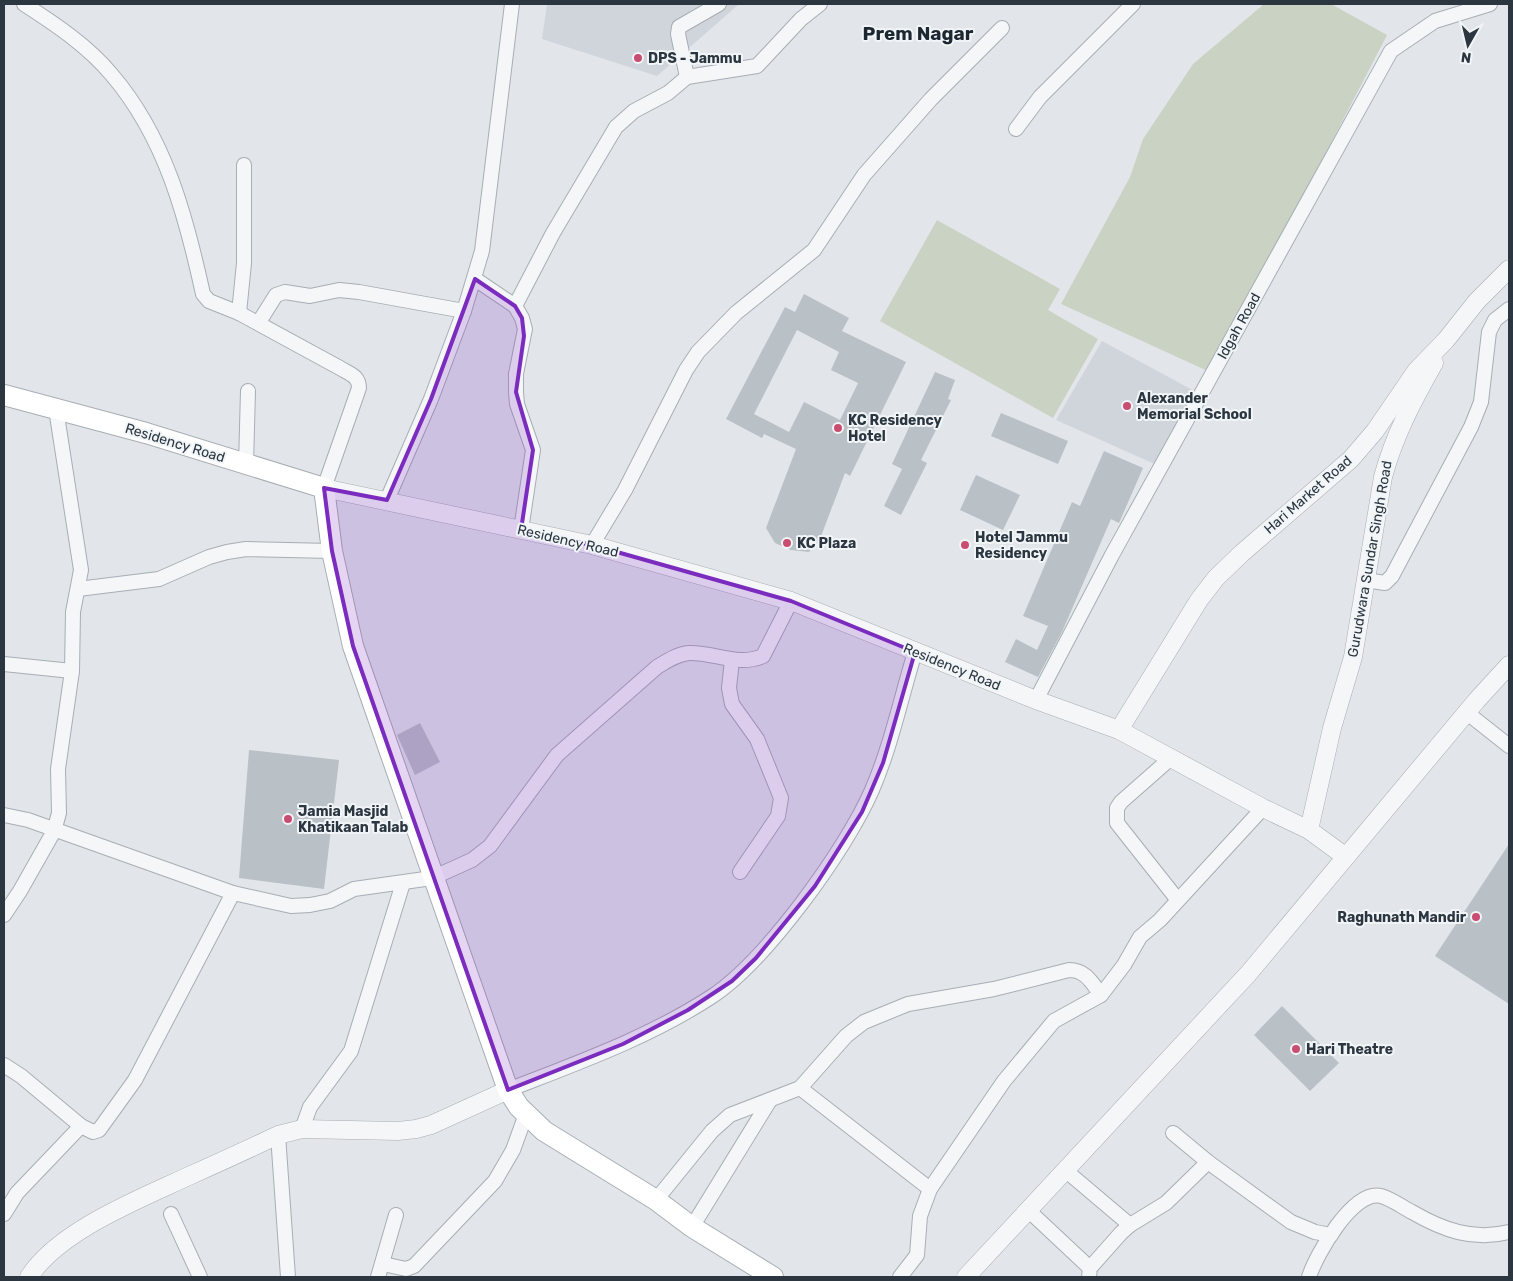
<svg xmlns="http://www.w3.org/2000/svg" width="1513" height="1281" viewBox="0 0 1513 1281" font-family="Rubik,sans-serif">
<rect width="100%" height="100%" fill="#e2e6ea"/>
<g fill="#d0d5db">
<path d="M547,4H739L657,76L542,39Z"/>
<path d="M1102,341L1198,393L1159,466L1056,420Z"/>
</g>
<g fill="#cad3c3">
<path d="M1264,4H1331L1387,35L1212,373L1061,304L1130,177L1143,139L1193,64Z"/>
<path d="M937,220L1060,289L1048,310L1098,339L1053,418L880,321Z"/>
</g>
<g fill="#b9c0c6" fill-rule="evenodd">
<path d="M804,294L849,318L842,331L906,362L850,476L845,473L820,539L809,552L791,550L775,543L766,528L796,449L764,434L762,438L726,419L785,307L795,312ZM797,330L839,352L831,370L858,383L840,420L804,402L789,432L754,414Z"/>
<path d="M935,372L955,380L948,399L951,400L921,460L927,463L901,515L884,506L902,469L892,464Z"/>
<path d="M1001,413L1068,441L1058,464L991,436Z"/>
<path d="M1104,451L1143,468L1119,523L1111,519L1062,632L1038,677L1005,662L1016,639L1037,650L1048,626L1023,616L1072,502L1080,506Z"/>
<path d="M976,475L1020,495L1003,530L960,510Z"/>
<path d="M420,723L440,762L415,775L397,735Z"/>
<path d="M249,750L339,760L324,889L239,878Z"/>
<path d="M1509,844V1004L1435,956Z"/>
<path d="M1282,1006L1339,1063L1310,1091L1254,1035Z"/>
</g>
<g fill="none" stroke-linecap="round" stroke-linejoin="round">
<g stroke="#a7aeb4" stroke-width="16">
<g id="minor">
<path d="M24,4C55,24 88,46 112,75C165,137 186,216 203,294L209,301L239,313L244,263V165"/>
<path d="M687,77L678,34L679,27L719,4"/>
<path d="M1016,129L1040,97L1133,4"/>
<path d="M475,279L515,306L522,318L525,329L516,374V392L517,404L533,450L521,530"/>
<path d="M515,306L553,233L616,127L634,111L668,93L687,77L757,66L801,19L820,4"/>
<path d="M239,313L340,368C350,374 359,376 359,388L324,488"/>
<path d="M259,322L276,295L285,292L310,296L339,290L359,292L464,311"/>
<path d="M246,464L248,391"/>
<path d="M387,500L431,399L464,311L482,251L512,4"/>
<path d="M592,545L625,490L686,370L698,352L736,313L814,250L864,175L931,99L1002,28"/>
<path d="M1366,580L1385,583L1392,576L1471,427L1481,402L1489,332L1495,320L1509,309"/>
<path d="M78,589L159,579L209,557L227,552L246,549L332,551"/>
<path d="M732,660L729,688L732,704L757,739L781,798L778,816L740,872"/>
<path d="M4,664L72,671"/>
<path d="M1036,700L1112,555L1391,51L1435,21L1490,4"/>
<path d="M1466,712L1509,746"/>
<path d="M1171,758L1121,802L1117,808V823L1177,899"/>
<path d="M4,815L28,820L233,893L291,906L310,905L330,901L354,889L432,878L472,860L490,846L557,755L657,667C667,661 677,654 689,653C714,652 738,667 763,656L791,601"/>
<path d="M4,915L20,891L54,831L59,813L58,769L72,671L73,612L81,570L56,409"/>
<path d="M4,1065L21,1076L81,1126L93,1132L99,1130L135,1080L233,893"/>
<path d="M800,1088L930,1189"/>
<path d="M508,1090C577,1063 648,1038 711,997C765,962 846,850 872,790C891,746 901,698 915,652"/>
<path d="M302,1129L310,1107L351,1051L403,883"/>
<path d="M1173,1133L1208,1162L1291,1222L1315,1232L1331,1235"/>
<path d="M278,1135L288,1277"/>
<path d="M1065,1170L1130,1225"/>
<path d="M656,1200L712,1131L730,1115L800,1088L846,1036L864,1022L908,1004L994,989L1069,970C1086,970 1092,983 1101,995"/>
<path d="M1028,1210L1090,1268"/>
<path d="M4,1214L17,1193L81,1126"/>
<path d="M171,1214L200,1277"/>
<path d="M692,1227L770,1100"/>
<path d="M383,1264L406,1269L414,1266L495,1181L513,1150L526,1114"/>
<path d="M378,1277L396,1215"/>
<path d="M900,1277L917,1255L920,1216L930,1189L1004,1081L1054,1021L1101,995L1124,965L1140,937L1160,920L1263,808"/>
<path d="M1089,1277L1090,1268L1121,1233L1130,1225L1166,1203L1208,1162"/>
<path d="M1309,1277C1316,1255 1353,1189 1381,1196C1392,1199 1402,1207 1412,1212C1443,1230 1473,1241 1509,1232"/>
</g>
</g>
<g stroke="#a7aeb4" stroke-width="19">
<g id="tertiary">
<path d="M324,488L592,545L791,601L1036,700L1119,730L1263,808L1309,830L1346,857"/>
<path d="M1119,730L1199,600L1216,578L1242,553L1351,459L1375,431L1416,371L1446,340L1477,301L1509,269"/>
<path d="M1309,830L1332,728L1353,657L1383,477C1394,436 1413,400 1434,363"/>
<path d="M29,1277C59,1230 142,1198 191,1175C220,1162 249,1149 278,1135L302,1129L398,1131L416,1129L431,1125L508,1090"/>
<path d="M966,1277L1248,974L1477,700L1509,665"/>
</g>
</g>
<g stroke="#a7aeb4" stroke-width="22">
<path id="secondary" d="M4,395L146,433L324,488L332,551L353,646L508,1090L519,1107L544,1131L656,1200L692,1227L773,1277"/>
</g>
<use href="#minor" stroke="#f4f6f8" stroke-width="14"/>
<use href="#tertiary" stroke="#f4f6f8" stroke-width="18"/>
<use href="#secondary" stroke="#fff" stroke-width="20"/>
</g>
<path fill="#7b2cbf" fill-opacity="0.2" stroke="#7b2cbf" stroke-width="4" stroke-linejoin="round" d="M475,279L515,306L522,318L524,336L516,392L533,450L521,530L592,545L791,601L915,652L883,763L862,812L815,886L756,958L732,981L688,1010L623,1044L508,1090L353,646L332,551L324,488L387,500L431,399Z"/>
<g fill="#c94d71" stroke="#f1f5f7" stroke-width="2">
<circle cx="638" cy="58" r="5"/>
<circle cx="1127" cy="406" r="5"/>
<circle cx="838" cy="428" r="5"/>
<circle cx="787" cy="543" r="5"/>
<circle cx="965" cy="545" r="5"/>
<circle cx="288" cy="819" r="5"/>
<circle cx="1476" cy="917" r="5"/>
<circle cx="1296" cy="1049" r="5"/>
</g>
<g text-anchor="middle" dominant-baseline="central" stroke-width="4" stroke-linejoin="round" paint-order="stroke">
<g font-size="14" font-weight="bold" fill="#2b3641" stroke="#f1f5f7" text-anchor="start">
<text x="648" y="58">DPS - Jammu</text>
<text x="1137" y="398">Alexander<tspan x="1137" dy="16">Memorial School</tspan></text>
<text x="848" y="420">KC Residency<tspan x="848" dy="16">Hotel</tspan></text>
<text x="975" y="537">Hotel Jammu<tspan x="975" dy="16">Residency</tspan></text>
<text x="797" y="543">KC Plaza</text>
<text x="298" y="811">Jamia Masjid<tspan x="298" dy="16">Khatikaan Talab</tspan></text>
<text x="1466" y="917" text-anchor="end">Raghunath Mandir</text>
<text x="1306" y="1049">Hari Theatre</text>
</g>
<g font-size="14" fill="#2b3641" stroke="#f1f5f7">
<text transform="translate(1239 326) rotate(-61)">Idgah Road</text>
<text transform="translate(175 443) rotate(17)">Residency Road</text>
<text transform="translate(1308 495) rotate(-41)">Hari Market Road</text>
<text transform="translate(568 541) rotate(13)">Residency Road</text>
<text transform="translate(1370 559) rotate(-80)">Gurudwara Sundar Singh Road</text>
<text transform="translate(952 667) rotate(22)">Residency Road</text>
</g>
<g font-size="19" font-weight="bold" fill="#1d2732" stroke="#f1f5f7">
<text x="918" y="33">Prem Nagar</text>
</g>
</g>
<rect width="1513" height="1281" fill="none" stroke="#2b3641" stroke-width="10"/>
<g transform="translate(1468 45) rotate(188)" stroke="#f1f5f7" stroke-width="4" paint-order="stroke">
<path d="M0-4L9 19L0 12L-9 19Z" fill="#2b3641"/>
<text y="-8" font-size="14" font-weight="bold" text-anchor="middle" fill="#2b3641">N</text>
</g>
</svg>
